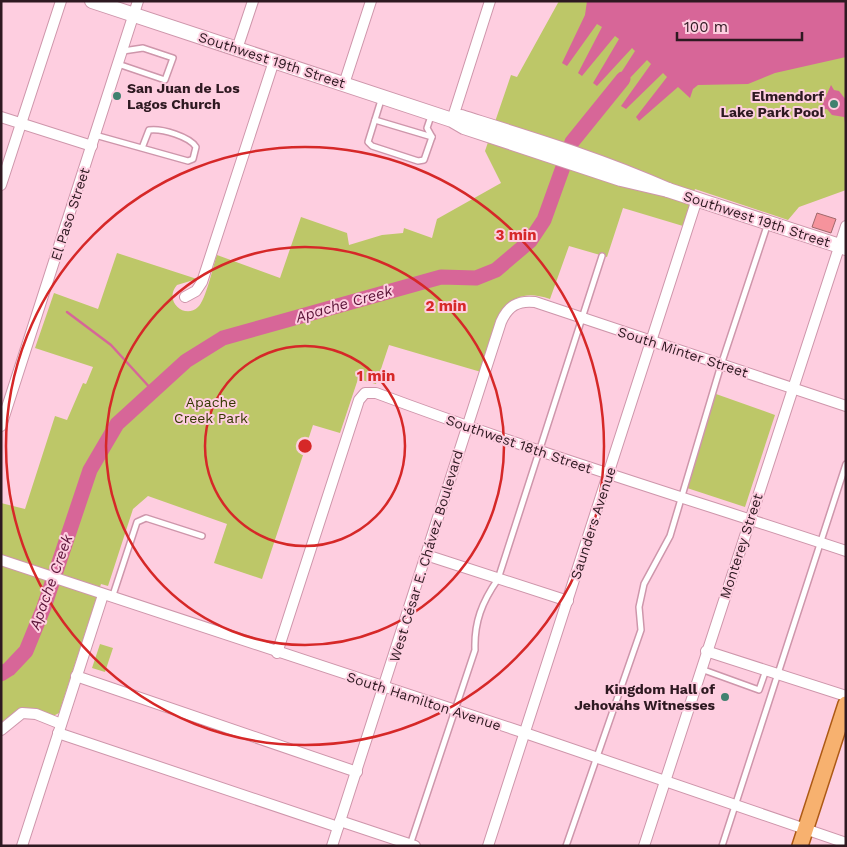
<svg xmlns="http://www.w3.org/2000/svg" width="847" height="847" viewBox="0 0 847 847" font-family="'Work Sans',sans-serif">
<rect width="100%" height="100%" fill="#fecee0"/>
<g fill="#bdc768">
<path d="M559,1H846V190L799,207L788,220L695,189L683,226L623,208L607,257L569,246L550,299C497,281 495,333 481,372L389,345L376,384L358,379L340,433L313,425L262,579L214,563L227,524L148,496L133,509L108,586L101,584L59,713L53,716C23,705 26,705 1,726V503L25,509L55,416L67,420L83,383L86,384L93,367L35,348L54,293L98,309L117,253L197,279L177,285C163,301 185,320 198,307C206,300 213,266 217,255L280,278L301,217L347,233L349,245L382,235L403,233L404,228L432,238L437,219L501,183L485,151L511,75L517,77Z"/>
<path d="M716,394L775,415L745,507L684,487Z"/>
<path d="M100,644L113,648L105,672L92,668Z"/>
</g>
<g fill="#d76698">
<path d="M587,1H846V57L775,73L748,84L698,85L693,89L690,98L678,87L639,121L636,117L667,77L663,73L626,109L621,106L651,64L647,60L612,97L608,93L635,51L632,48L597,86L593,83L619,39L615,36L582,76L578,73L602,27L597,24L567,66L562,63L585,15Z"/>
<path d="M831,85L834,90L839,91L846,100V128L844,117L832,115L827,109L820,110Z"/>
</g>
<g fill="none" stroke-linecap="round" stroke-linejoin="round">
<path stroke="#d76698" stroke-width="2.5" d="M67,312L111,345L153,391"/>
<path stroke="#d76698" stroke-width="15" d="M1,674L9,669L26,651L44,607L90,470L117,424L186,361L223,338L441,277L476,278L496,270L530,241L544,220L572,142L623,79"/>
</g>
<path fill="#f6939c" stroke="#a0686c" d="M817,213L836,219L831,233L812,227Z"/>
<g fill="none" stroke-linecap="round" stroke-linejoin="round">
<g stroke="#ce96ab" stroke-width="8">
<g id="lane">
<path d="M118,64L165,80L173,58L143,48L123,51"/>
<path d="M382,97L368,142L372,146L418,161L424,160L432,137L427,128L432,113"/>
<path d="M375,120L432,137"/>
<path d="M95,135L188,161L193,159L196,147C190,137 162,128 149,130L142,148"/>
<path d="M112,598L137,522L146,518L202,536"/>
<path d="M701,669L759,690L766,670"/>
<path d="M410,845L475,650C474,622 482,602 498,579L602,256"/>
<path d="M566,846L641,630L639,607L644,584L670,536L721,365L768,223"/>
<path d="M722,846L846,464"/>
</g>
</g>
<g stroke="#ce96ab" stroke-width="12">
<g id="street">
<path d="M237,49L253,1"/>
<path d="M344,84L371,1"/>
<path d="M1,117L92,146"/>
<path d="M452,120L490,1"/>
<path d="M1,185L61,1"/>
<path d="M185,297L196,291L202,282L274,61"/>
<path d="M1,426L138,1"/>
<path d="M426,555L568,601"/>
<path d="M1,560L525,733L846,843"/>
<path d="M706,651L846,696"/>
<path d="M277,653L359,400L365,393H376C531,451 689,499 846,551"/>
<path d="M76,676L357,772"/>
<path d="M1,730L22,713L36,714L61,724"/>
<path d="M58,733L338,827"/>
<path d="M340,821L415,846"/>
<path d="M22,846L103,595"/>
<path d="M332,846L501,322C508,306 518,300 535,302L846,406"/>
<path d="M488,846L697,199"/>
<path d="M644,846L846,226"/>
</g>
</g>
<g stroke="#ce96ab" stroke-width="16">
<g id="secondary">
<path d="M92,1L452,120L464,127L621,179L668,190C601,160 531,139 461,117L452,120"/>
<path d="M668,190L846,248"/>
</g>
</g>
<g stroke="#ad5a15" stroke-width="18">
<path id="primary" d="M800,846L846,704"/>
</g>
<use href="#lane" stroke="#fff" stroke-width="5"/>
<use href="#street" stroke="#fff" stroke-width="10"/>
<use href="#secondary" stroke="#fff" stroke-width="14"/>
<use href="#primary" stroke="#f7b16f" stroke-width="15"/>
</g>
<g fill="none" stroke="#d62828" stroke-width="2.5">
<circle cx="305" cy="446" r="100"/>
<circle cx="305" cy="446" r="199"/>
<circle cx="305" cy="446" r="299"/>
</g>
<g fill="#418170" stroke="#fecee0" stroke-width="2">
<circle cx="117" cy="96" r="5"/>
<circle cx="834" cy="104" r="5"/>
<circle cx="725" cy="697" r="5"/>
</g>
<g text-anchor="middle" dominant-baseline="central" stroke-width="4" stroke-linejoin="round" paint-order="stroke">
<g font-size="14" fill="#2e1921" stroke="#fecee0">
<text transform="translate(272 60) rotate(18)">Southwest 19th Street</text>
<text transform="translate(70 214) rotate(-72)">El Paso Street</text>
<text transform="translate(757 219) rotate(18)">Southwest 19th Street</text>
<text transform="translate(683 352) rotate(18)">South Minter Street</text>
<text transform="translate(519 444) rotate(19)">Southwest 18th Street</text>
<text transform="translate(593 523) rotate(-72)">Saunders Avenue</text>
<text transform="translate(741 546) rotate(-72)">Monterey Street</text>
<text transform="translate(426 556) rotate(-73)">West César E. Chávez Boulevard</text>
<text transform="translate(424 701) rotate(18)">South Hamilton Avenue</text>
</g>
<g font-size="14" font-weight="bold" fill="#2e1921" stroke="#fecee0" text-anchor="end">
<text x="127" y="88" text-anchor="start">San Juan de Los<tspan x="127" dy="16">Lagos Church</tspan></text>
<text x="824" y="96">Elmendorf<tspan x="824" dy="16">Lake Park Pool</tspan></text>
<text x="715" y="689">Kingdom Hall of<tspan x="715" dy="16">Jehovahs Witnesses</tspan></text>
</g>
<g font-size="14" fill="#353902" stroke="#fecee0">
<text x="211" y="402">Apache<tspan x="211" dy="16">Creek Park</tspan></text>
</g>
<g font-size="15" font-style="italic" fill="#5b1438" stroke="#fecee0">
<text transform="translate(344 304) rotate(-16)">Apache Creek</text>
<text transform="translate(51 582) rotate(-70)">Apache Creek</text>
</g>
</g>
<circle cx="305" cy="446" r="8" fill="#d62828" stroke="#fecee0" stroke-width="2.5"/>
<g font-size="15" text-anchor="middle" font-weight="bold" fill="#d62828" stroke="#fecee0" stroke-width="4" stroke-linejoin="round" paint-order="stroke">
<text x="516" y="240">3 min</text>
<text x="446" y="311">2 min</text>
<text x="376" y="381">1 min</text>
</g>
<rect width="847" height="847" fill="none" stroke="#2e1921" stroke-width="5"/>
<path d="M677 32v8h125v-8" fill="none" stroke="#2e1921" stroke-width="2.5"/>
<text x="684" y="32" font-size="15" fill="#2e1921" stroke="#fecee0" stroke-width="4" paint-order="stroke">100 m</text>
</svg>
